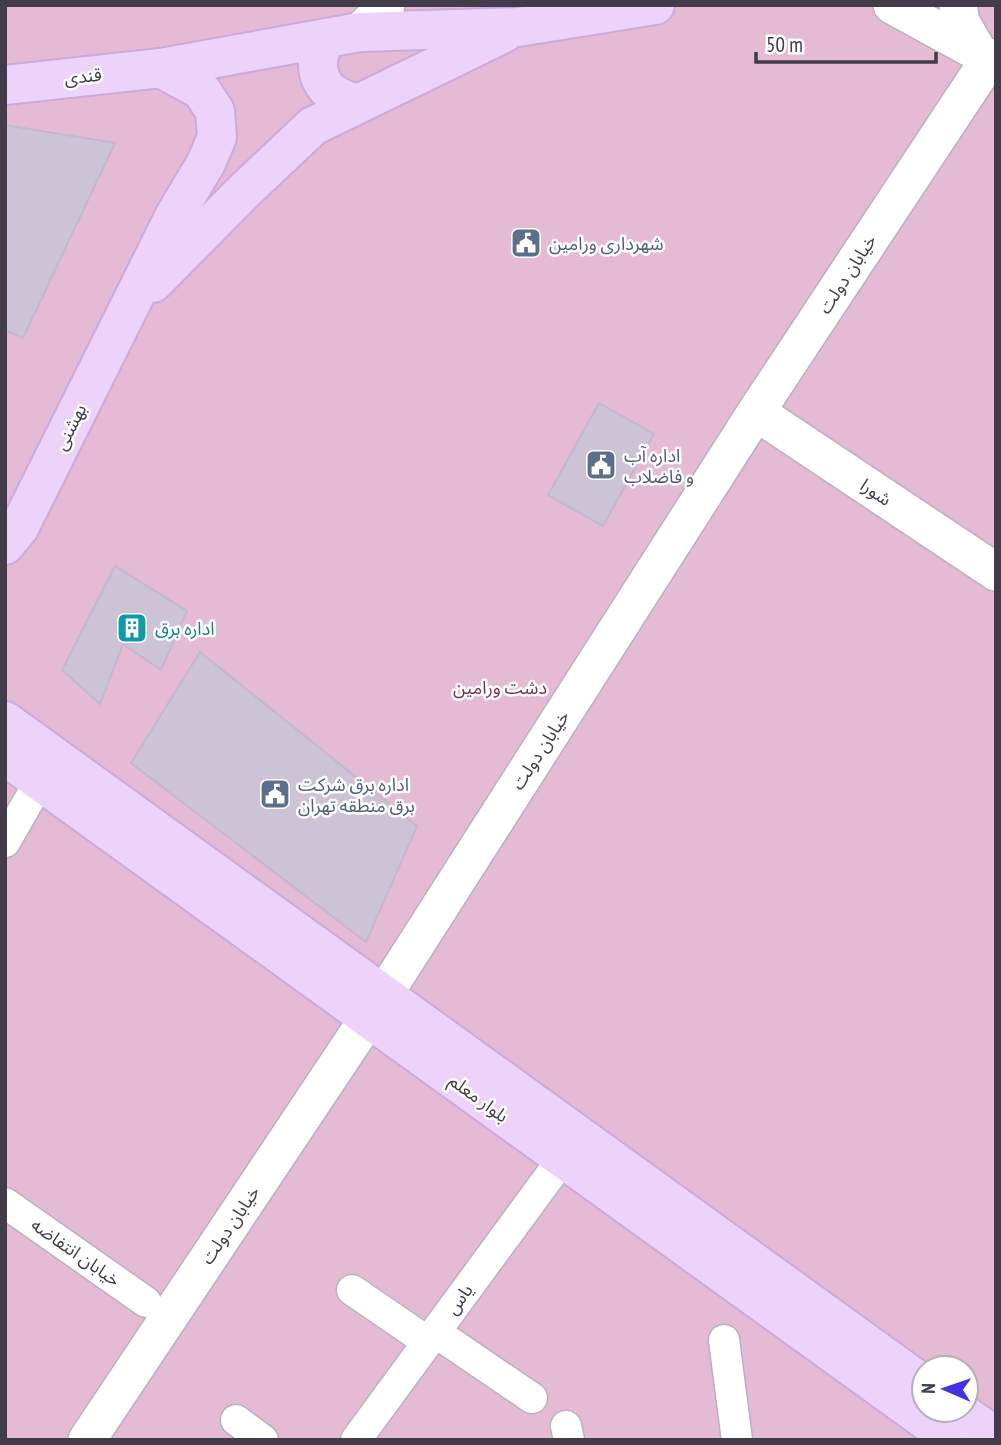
<svg xmlns="http://www.w3.org/2000/svg" width="1001" height="1445" viewBox="0 0 1001 1445" font-family="'PT Sans Narrow','Noto Sans Arabic',sans-serif">
<rect width="100%" height="100%" fill="#f2edf5"/>
<path fill="#e5bad5" fill-rule="evenodd" d="M5,5H996V1440H5ZM924,1368H966V1410H924Z"/>
<g fill="#cdc3d6" stroke="#c4b7d0" stroke-width="2">
<path d="M5,125L115,143L23,338L5,330Z"/>
<path d="M599,403L654,434L603,526L548,495Z"/>
<path d="M115,566L187,611L161,670L123,644L100,704L62,670Z"/>
<path d="M200,652L417,826L366,942L131,763Z"/>
</g>
<g fill="none" stroke-linecap="round" stroke-linejoin="round">
<g stroke="#b9b0c0" stroke-width="33">
<g id="minor">
<path d="M5,842L40,781"/>
<path d="M5,1203L146,1302"/>
<path d="M352,1290L428,1342"/>
<path d="M435,1332L532,1398"/>
<path d="M724,1340L737,1440"/>
<path d="M236,1420L263,1440"/>
<path d="M566,1426L569,1440"/>
<path d="M356,1440L563,1158"/>
</g>
</g>
<g stroke="#b9b0c0" stroke-width="40">
<g id="tertiary">
<path d="M892,5L996,62"/>
<path d="M958,5L961,22L977,50"/>
<path d="M360,32L386,5"/>
<path d="M756,412L996,572"/>
<path d="M87,1440L383,996L756,412L990,58"/>
</g>
</g>
<g stroke="#cbaadc" stroke-width="42">
<g id="secondary">
<path d="M325,39C309,71 321,95 356,103"/>
<path d="M5,85L161,68L360,32L518,27L655,5"/>
<path d="M153,283L244,191L313,126L504,33"/>
<path d="M5,545L19,528L175,215L206,163L217,137L215,111L201,90L161,68"/>
<path d="M5,721L924,1385"/>
<path d="M5,756L953,1440"/>
<path d="M958,1410L996,1437"/>
</g>
</g>
<use href="#minor" stroke="#fff" stroke-width="30"/>
<use href="#tertiary" stroke="#fff" stroke-width="37"/>
<use href="#secondary" stroke="#edd2fa" stroke-width="38"/>
</g>
<defs>
<g id="civic-square" transform="scale(1.575)"><rect x="-9" y="-9" width="18" height="18" rx="4" fill="#5c6f8a" stroke="#fff"/><path d="M-.6-6.5H3V-4.5H.6V-3L4-1V1h2V6H-6V1h2V-1L-.6-3ZM-1.2 2.5V6h2.4V2.5Z" fill="#fff"/></g>
<g id="building-square" transform="scale(1.575)"><rect x="-9" y="-9" width="18" height="18" rx="4" fill="#0f9aa8" stroke="#fff"/><path d="M-4-6H4V6H1V3H-1V6H-4ZM-2.5-4.3h1.7v1.8h-1.7ZM.8-4.3h1.7v1.8H.8ZM-2.5-1h1.7V.8h-1.7ZM.8-1h1.7V.8H.8Z" fill="#fff"/></g>
</defs>
<g fill-rule="evenodd">
<use href="#civic-square" x="526" y="243"/>
<use href="#civic-square" x="601" y="465"/>
<use href="#building-square" x="132" y="628"/>
<use href="#civic-square" x="275" y="794"/>
</g>
<g text-anchor="middle" dominant-baseline="central" stroke-width="5" stroke-linejoin="round" paint-order="stroke">
<g font-size="18" fill="#423b49" stroke="#fff">
<text transform="translate(83 76) rotate(-6)">قندی</text>
<text transform="translate(847 274) rotate(-57)">خیابان دولت</text>
<text transform="translate(70 427) rotate(-63)">بهشنی</text>
<text transform="translate(876 492) rotate(34)">شورا</text>
<text transform="translate(540 750) rotate(-57)">خیابان دولت</text>
<text transform="translate(479 1098) rotate(36)">بلوار معلم</text>
<text transform="translate(230 1225) rotate(-56)">خیابان دولت</text>
<text transform="translate(76 1252) rotate(35)">خیابان انتفاضه</text>
<text transform="translate(459 1299) rotate(-54)">یاس</text>
</g>
<g font-size="18" fill="#4e5e75" stroke="#fff" text-anchor="start">
<text x="549" y="243">شهرداری ورامین</text>
<text x="624" y="455">اداره آب<tspan x="624" dy="21">و فاضلاب</tspan></text>
<text x="298" y="784">اداره برق شرکت<tspan x="298" dy="21">برق منطقه تهران</tspan></text>
</g>
<g font-size="18" fill="#0d838f" stroke="#fff" text-anchor="start">
<text x="155" y="628">اداره برق</text>
</g>
<g font-size="18" fill="#763351" stroke="#fff">
<text x="500" y="687">دشت ورامین</text>
</g>
</g>
<rect width="1001" height="1445" fill="none" stroke="#423b49" stroke-width="14"/>
<g transform="translate(945 1389) rotate(272)"><circle r="33" fill="#ffffff" stroke="#b3b1b6" stroke-width="2"/>
<path d="M0-5L12 26L0 18L-12 26Z" fill="#4133e5"/>
<text y="-10" font-size="19" font-weight="bold" text-anchor="middle" fill="#423b49">N</text>
</g>
<path d="M756 52v10h180v-10" fill="none" stroke="#423b49" stroke-width="3.5"/>
<text x="766" y="52" font-size="21" fill="#423b49" stroke="#ffffff" stroke-width="5" paint-order="stroke">50 m</text>
</svg>
